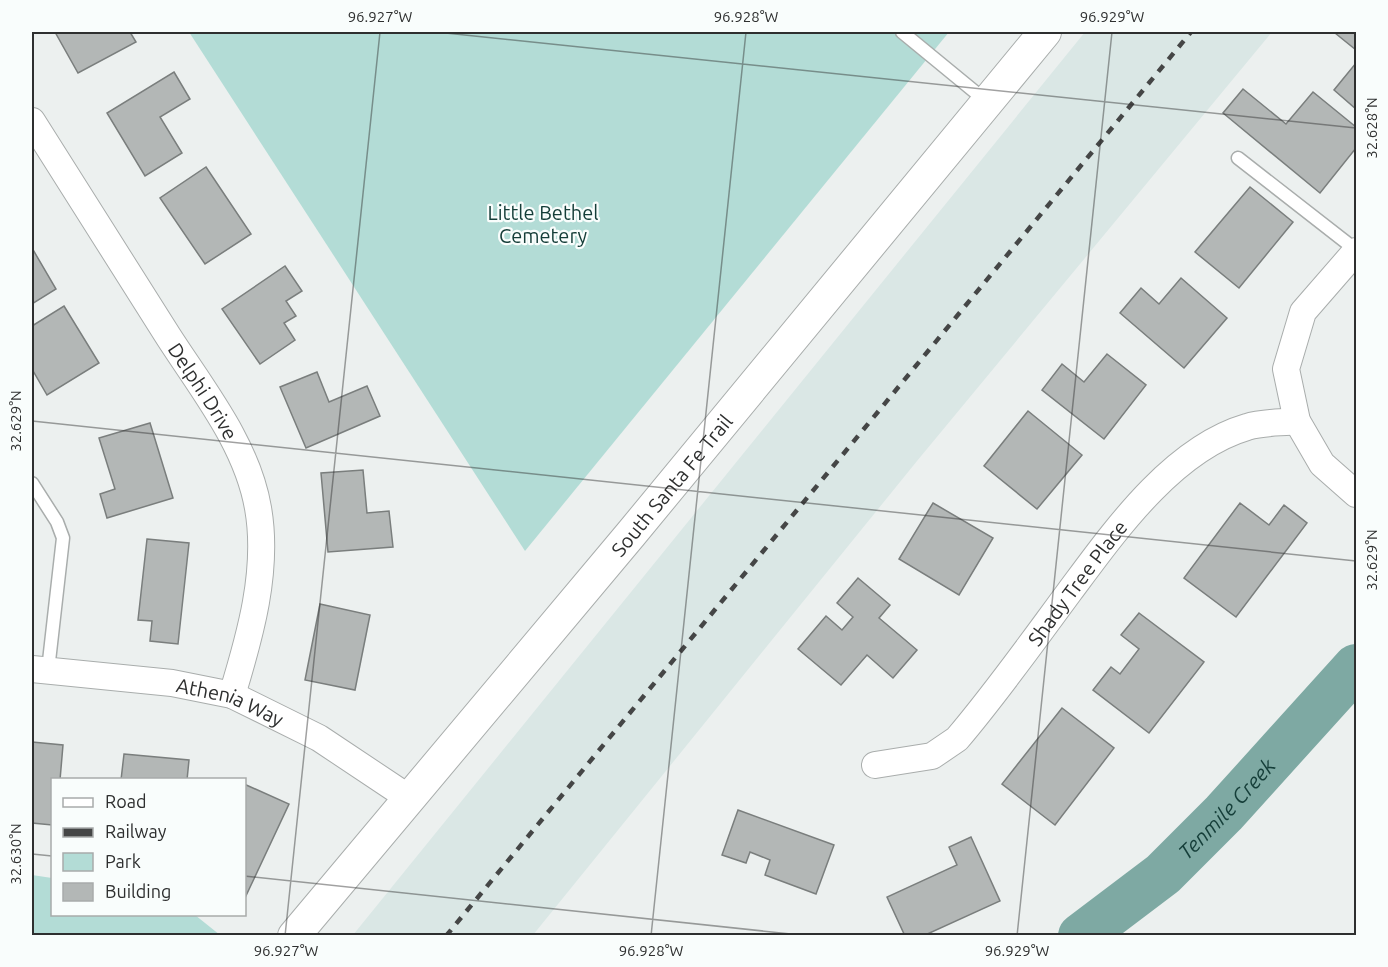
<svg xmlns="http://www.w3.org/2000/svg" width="1388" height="967" viewBox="0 0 1388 967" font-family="Ubuntu,sans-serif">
<rect width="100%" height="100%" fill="#ecf0ef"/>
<path fill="#dae7e5" d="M1085,32H1272L917,461L533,935H353Z"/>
<g fill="#b3dcd6">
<path d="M189,32H949L525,551Z"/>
<path d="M32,875L52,878V914L195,915L220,935H32Z"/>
</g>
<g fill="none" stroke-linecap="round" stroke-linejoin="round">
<path stroke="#7ea9a3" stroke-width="46" id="s1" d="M1081,936L1163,874L1224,813L1356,667"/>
</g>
<g fill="#b3b7b6" stroke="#7a7e7d" stroke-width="1.5">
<path d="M55,32H130L136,42L78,73Z"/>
<path d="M1356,32V50L1335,33L1336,32Z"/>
<path d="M1356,63V109L1334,90Z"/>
<path d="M174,72L190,99L160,117L182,153L145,176L107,113Z"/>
<path d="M1243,89L1286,124L1313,92L1356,127V148L1320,193L1223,113Z"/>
<path d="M206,167L251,234L205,264L160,198Z"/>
<path d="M1250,187L1293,222L1239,288L1195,252Z"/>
<path d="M32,248L56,289L32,304Z"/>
<path d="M285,266L302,291L286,301L296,316L284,323L295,340L260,364L222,309Z"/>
<path d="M1181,278L1227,318L1184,368L1120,313L1141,288L1159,304Z"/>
<path d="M64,306L99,363L47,395L32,369V326Z"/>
<path d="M1107,354L1146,385L1104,439L1042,390L1062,364L1084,382Z"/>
<path d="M317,372L329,402L367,386L380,416L306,448L280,387Z"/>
<path d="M1028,411L1082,455L1037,509L984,466Z"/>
<path d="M150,423L173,498L107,518L100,494L115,489L99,438Z"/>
<path d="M363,470L367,513L389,511L393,547L328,552L321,473Z"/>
<path d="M933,503L993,538L959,595L899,559Z"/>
<path d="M1240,503L1269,525L1284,505L1307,523L1236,617L1184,578Z"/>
<path d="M147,539L189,543L178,644L150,641L152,621L138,620Z"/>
<path d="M858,578L890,605L879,618L917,650L893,678L867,655L841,685L798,649L826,616L842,630L853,617L837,603Z"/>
<path d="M320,604L370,615L355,690L305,680Z"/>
<path d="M1139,613L1204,662L1149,733L1093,690L1111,667L1120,674L1139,649L1121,635Z"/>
<path d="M1062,708L1114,748L1055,825L1002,784Z"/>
<path d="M32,742L63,745L60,780H52V825L32,823Z"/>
<path d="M124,754L189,760L187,780H121Z"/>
<path d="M244,784L289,804L244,900Z"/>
<path d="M738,810L834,845L816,894L765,875L770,860L750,852L746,863L722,855Z"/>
<path d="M971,837L1000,901L923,936H905L887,897L957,865L949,847Z"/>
</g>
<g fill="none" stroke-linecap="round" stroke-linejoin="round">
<g stroke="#a9adac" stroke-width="15">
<g id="service">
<path d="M902,32L986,101"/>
<path d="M1238,158L1356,250"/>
<path d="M32,483L57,522L63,538L48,670"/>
</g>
</g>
<g stroke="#a9adac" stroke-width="28">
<g id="minor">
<path id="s2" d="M32,121C77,193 123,264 168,336C202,389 247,444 258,508C269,570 250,636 232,695"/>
<path d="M1356,251L1303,312L1286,369L1297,421L1322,464L1356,494"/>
<path id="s3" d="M32,669L172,683L232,695L319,738L409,798"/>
<path id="s4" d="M875,765L932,756L957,739C997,692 1033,641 1070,591C1114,532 1172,449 1247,427C1262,422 1281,423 1297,421"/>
</g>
</g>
<g stroke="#a9adac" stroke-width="34">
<g id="tertiary">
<path id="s5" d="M294,936L631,534L1045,32"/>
</g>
</g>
<use href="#service" stroke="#fff" stroke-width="12"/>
<use href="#minor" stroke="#fff" stroke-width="26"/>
<use href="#tertiary" stroke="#fff" stroke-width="32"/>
<path stroke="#454646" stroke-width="4.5" stroke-dasharray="8 8" stroke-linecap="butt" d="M446,936L1191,32"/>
</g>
<path fill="none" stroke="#2e2f2f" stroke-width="1.5" stroke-opacity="0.45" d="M436,32L1356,128M32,421L1356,561M32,854L52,856M244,876L810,936M285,936L380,32M651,936L746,32M1017,936L1112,32"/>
<g text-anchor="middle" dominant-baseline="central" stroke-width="4.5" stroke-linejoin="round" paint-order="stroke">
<g font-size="20" fill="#143d38" stroke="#f9fdfc">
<text x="543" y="212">Little Bethel<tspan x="543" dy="23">Cemetery</tspan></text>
</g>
<g font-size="20" fill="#2e2f2f" stroke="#f9fdfc">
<text stroke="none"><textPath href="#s2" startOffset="320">Delphi Drive</textPath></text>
<text stroke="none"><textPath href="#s5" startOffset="588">South Santa Fe Trail</textPath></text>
<text stroke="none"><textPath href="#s4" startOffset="285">Shady Tree Place</textPath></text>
<text stroke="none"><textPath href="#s3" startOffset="202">Athenia Way</textPath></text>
</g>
<g font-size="21" font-style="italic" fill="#153e39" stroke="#f9fdfc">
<text stroke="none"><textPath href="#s1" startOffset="194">Tenmile Creek</textPath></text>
</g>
</g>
<rect width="1388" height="967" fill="none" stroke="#f9fdfc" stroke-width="66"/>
<rect x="51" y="778" width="195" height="138" fill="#f9fdfc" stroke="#a8abaa" stroke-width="1.5"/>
<rect x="63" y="798" width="30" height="9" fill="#ffffff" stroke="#a8abaa" stroke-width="1.5"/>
<text x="105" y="808" font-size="18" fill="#2e2f2f">Road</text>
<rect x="63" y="828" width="30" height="9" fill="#454646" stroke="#a8abaa" stroke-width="1.5"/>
<text x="105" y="838" font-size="18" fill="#2e2f2f">Railway</text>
<rect x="63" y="853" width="30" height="18" fill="#b3dcd6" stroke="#a8abaa" stroke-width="1.5"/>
<text x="105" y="868" font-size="18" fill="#2e2f2f">Park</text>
<rect x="63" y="883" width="30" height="18" fill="#b3b7b6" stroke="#a8abaa" stroke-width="1.5"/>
<text x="105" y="898" font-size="18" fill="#2e2f2f">Building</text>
<rect x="33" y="33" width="1322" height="901" fill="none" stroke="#2e2f2f" stroke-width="2"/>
<g font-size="15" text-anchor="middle" fill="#2e2f2f">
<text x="380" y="22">96.927°W</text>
<text x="746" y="22">96.928°W</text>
<text x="1112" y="22">96.929°W</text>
<text transform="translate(1372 128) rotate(-90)" y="5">32.628°N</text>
<text transform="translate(16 421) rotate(-90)" y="5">32.629°N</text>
<text transform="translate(1372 560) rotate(-90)" y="5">32.629°N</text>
<text transform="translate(16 854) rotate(-90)" y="5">32.630°N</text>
<text x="286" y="956">96.927°W</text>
<text x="651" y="956">96.928°W</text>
<text x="1017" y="956">96.929°W</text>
</g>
</svg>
